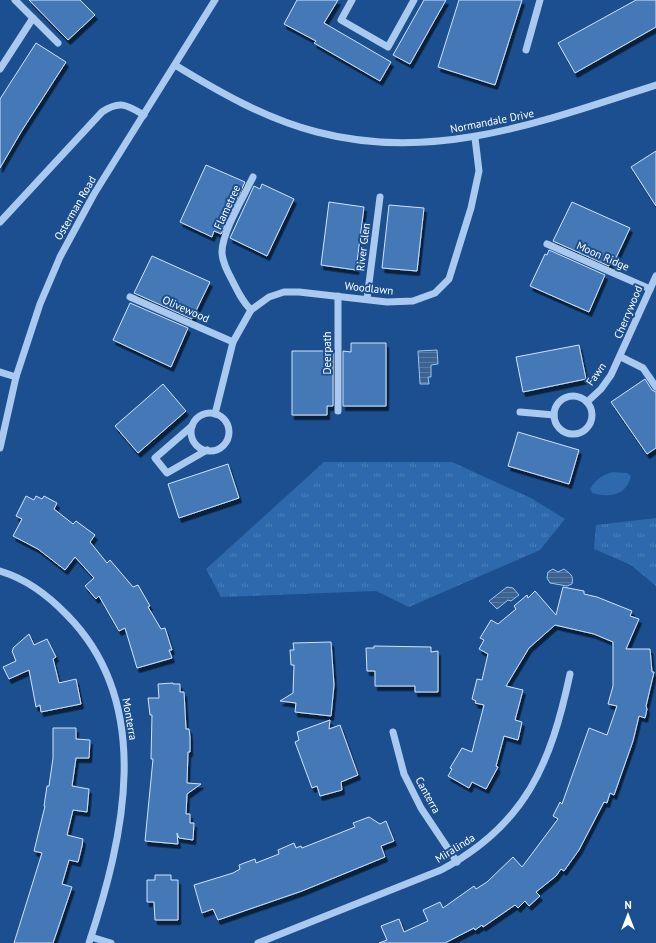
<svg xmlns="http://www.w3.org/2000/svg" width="656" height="943" viewBox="0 0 656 943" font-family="'PT Sans',sans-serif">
<defs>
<pattern id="grass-tufts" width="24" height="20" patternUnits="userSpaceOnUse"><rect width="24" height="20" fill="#2e69ad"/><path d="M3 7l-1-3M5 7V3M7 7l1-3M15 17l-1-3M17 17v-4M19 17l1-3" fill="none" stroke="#4d80b9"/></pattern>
<pattern id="water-rules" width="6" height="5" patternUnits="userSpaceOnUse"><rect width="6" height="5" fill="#3c6290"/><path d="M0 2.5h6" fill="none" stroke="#597aa1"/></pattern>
<filter id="shadow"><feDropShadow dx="2.5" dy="4.5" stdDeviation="0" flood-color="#0009"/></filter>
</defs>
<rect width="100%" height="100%" fill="#1b4f8f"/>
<g fill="url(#grass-tufts)">
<path d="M324,462H452L531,498L565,519L540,550L409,607L376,591L221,597L206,569Z"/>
<path d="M656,518V586L631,565L594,549L596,525Z"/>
</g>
<path fill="#2e69ad" d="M613,472L627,473L631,476C626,496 610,498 592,493L590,489C596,479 602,475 613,472Z"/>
<g fill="url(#water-rules)" stroke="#9cc4f0">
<path d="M437,350L438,364L431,365V377H428L429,384H420L418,351Z"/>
<path d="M553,569L558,572L564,569C570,574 574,575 572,584L567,586L550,583L547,578L548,572Z"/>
<path d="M507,587L513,588L519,595L511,601L508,600L497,609L489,601Z"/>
</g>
<g fill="#4478b7" stroke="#cfe3fa" filter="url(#shadow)">
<path d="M29,0H80L95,15L68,40Z"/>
<path d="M297,0H338L324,23L391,62L380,81L314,43L316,41L284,24Z"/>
<path d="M424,0H446L410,64L393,55Z"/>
<path d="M459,0H522L495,85L438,67Z"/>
<path d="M636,0H656V27L575,73L558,43Z"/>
<path d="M36,43L66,62L21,132L0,168V99Z"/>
<path d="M656,151V206L631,167Z"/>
<path d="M206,165L245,182L221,234L214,231L212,237L180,222Z"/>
<path d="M262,184L294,199L267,256L230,238L254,186L260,189Z"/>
<path d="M329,202L364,207L356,270L321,265Z"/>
<path d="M572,202L630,228L615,260L612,259L609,266L553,241Z"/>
<path d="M389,205L424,208L417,271L382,268Z"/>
<path d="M549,250L605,275L589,312L530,286L545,254L547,255Z"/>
<path d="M152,256L210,282L192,319L134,293Z"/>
<path d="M130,303L188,328L171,367L113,340Z"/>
<path d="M351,343H386V406H343V351L351,352Z"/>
<path d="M579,345L586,379L523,392L516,357Z"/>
<path d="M292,351H333V406H327V415H292Z"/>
<path d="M645,379L652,390L656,392V448L647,454L611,402Z"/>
<path d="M163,384L186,411L138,453L115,426Z"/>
<path d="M518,432L579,450L569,484L508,466Z"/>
<path d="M228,464L239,498L179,518L168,484Z"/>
<path d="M26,496L34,500L36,496L42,499L44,496L57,503L54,509L73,524L76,521L95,535L90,542L107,563L110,560L133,587L138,585L150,606L148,607L161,629L165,628L172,650H169L172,658L137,668L125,628L119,631L99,596L96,599L85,586L94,578L75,557L65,570L38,549L13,536L22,519L16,516Z"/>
<path d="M563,587L584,591V594L597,597L632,611L630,616L639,619L626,649H650L652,672H654L646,706L647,709L645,718L639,716L633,741L614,795L610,793L607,803L604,802L579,850L564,871L561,869L556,876L536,892L540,896L529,906L525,901L518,908L515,905L483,927L482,925L475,930L474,928L445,943H379L387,940L381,926L399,919L404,932L428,921L423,910L440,902L443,908L474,886L476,889L487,882L513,857L522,867L558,819L553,816L560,802L562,804L589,728L607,735L617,706L608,704L613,686V642L594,634L555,625L529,648L506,686L523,690L515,720L522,722L518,740L504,736L496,766L498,767L486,789L472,782L469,788L448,776L452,769L450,768L462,748L472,752L484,705L475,703L476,701L472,699L477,679L482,680L488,654L479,649L484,640L480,638L491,620L498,624L516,609L514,606L527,595L528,598L535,591L556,615Z"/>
<path d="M29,634L34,645L47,639L56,657L53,659L59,683L76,679L81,704L41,712L40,705L36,707L29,670L9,679L3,667L16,661L12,651L13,650V648Z"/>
<path d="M331,642L334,685L331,716L295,712L296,703L280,701L293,693L294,665H291L290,650H294L293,643Z"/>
<path d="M374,646L431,647V652L438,651V692H415V686H375V671H367L366,648H374Z"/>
<path d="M173,683V684H180V692H184L186,729H189L190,737V752H188L187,783L201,784L187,794L186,814H190V823H194L193,840L179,838L177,833L178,844L145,841L153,759H151L152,715H150L148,698H159L158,684Z"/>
<path d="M330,720L329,729L340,725L358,775L341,782L342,790L320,796L317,786L312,788L295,742L299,740L297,732Z"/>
<path d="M53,728H76V739L90,740L89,758H76L72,786L89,789L87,812L73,810L67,835L83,839L82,846L78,862L69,860L62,884L72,887L53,943H14L42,853L34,851L45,806H44L47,786H49L53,758Z"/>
<path d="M369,817L380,824L386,821L394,841L381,846L385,857L302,891L218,920L213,909L202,913L194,885L233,873L240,869L239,865L255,859L256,863L279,854L278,850L294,843L296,848L301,846L302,848L355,827L353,823Z"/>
<path d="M155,875H171V880H178V920H155L154,902H147V880H155Z"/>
</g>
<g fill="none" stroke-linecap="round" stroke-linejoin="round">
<g stroke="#a9c9ee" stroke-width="7">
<path d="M15,0L58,43"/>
<path d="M352,0L341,20L388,47L414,0"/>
<path d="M526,50L540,0"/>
<path d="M175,65C219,92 266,119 317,132C435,163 544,121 656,85"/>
<path d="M0,69L33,18"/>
<path d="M0,222L102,112C120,100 127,105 144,115"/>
<path d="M547,244L650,289"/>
<path d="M130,297L233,342"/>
<path d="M367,299L380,197"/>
<path d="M251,310C243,302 239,294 234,284C229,274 222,263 222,252C222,232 244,196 253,177"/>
<path d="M621,357L643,368L656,387"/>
<path d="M0,372L16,377"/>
<circle cx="573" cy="415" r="19"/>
<path d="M587,402L601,389L611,375L656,276"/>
<path d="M338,411V296"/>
<path d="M520,412L554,415"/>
<circle cx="210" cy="432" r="19"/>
<path d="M215,414L233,342L251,310L269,297L284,292H299L387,302L413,301L435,293L449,279L471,208L479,171L475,138"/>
<path d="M192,426L155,458L167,473L207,450"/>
<path d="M0,448L16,377L40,304L60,257L94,194L215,0"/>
<path d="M0,571C27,579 48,595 67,615C155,704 124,837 89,943"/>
<path d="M393,732L404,774L421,808L457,862"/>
<path d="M91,937L111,943"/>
<path d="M258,943L441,870C526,825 551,763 570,674"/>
</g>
</g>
<g text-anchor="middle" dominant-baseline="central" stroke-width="4" stroke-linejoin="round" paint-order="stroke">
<g font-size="11" fill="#fff" stroke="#1b4f8f">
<text transform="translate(492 121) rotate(-11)">Normandale Drive</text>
<text transform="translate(227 207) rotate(-65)">Flametree</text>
<text transform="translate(75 208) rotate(-60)">Osterman Road</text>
<text transform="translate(363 247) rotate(-83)">River Glen</text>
<text transform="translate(603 256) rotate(24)">Moon Ridge</text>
<text transform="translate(369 288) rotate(6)">Woodlawn</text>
<text transform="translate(186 309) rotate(24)">Olivewood</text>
<text transform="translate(628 312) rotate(-67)">Cherrywood</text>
<text transform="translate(327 353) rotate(-90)">Deerpath</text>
<text transform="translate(596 374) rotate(-54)">Fawn</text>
<text transform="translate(130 719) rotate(80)">Monterra</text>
<text transform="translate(428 795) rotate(61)">Canterra</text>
<text transform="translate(455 848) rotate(-32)">Miralinda</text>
</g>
</g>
<g transform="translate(628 915)" stroke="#1b4f8f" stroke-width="3" paint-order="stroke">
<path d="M0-3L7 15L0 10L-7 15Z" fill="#ffffff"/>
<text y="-6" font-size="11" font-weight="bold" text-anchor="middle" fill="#ffffff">N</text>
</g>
</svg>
